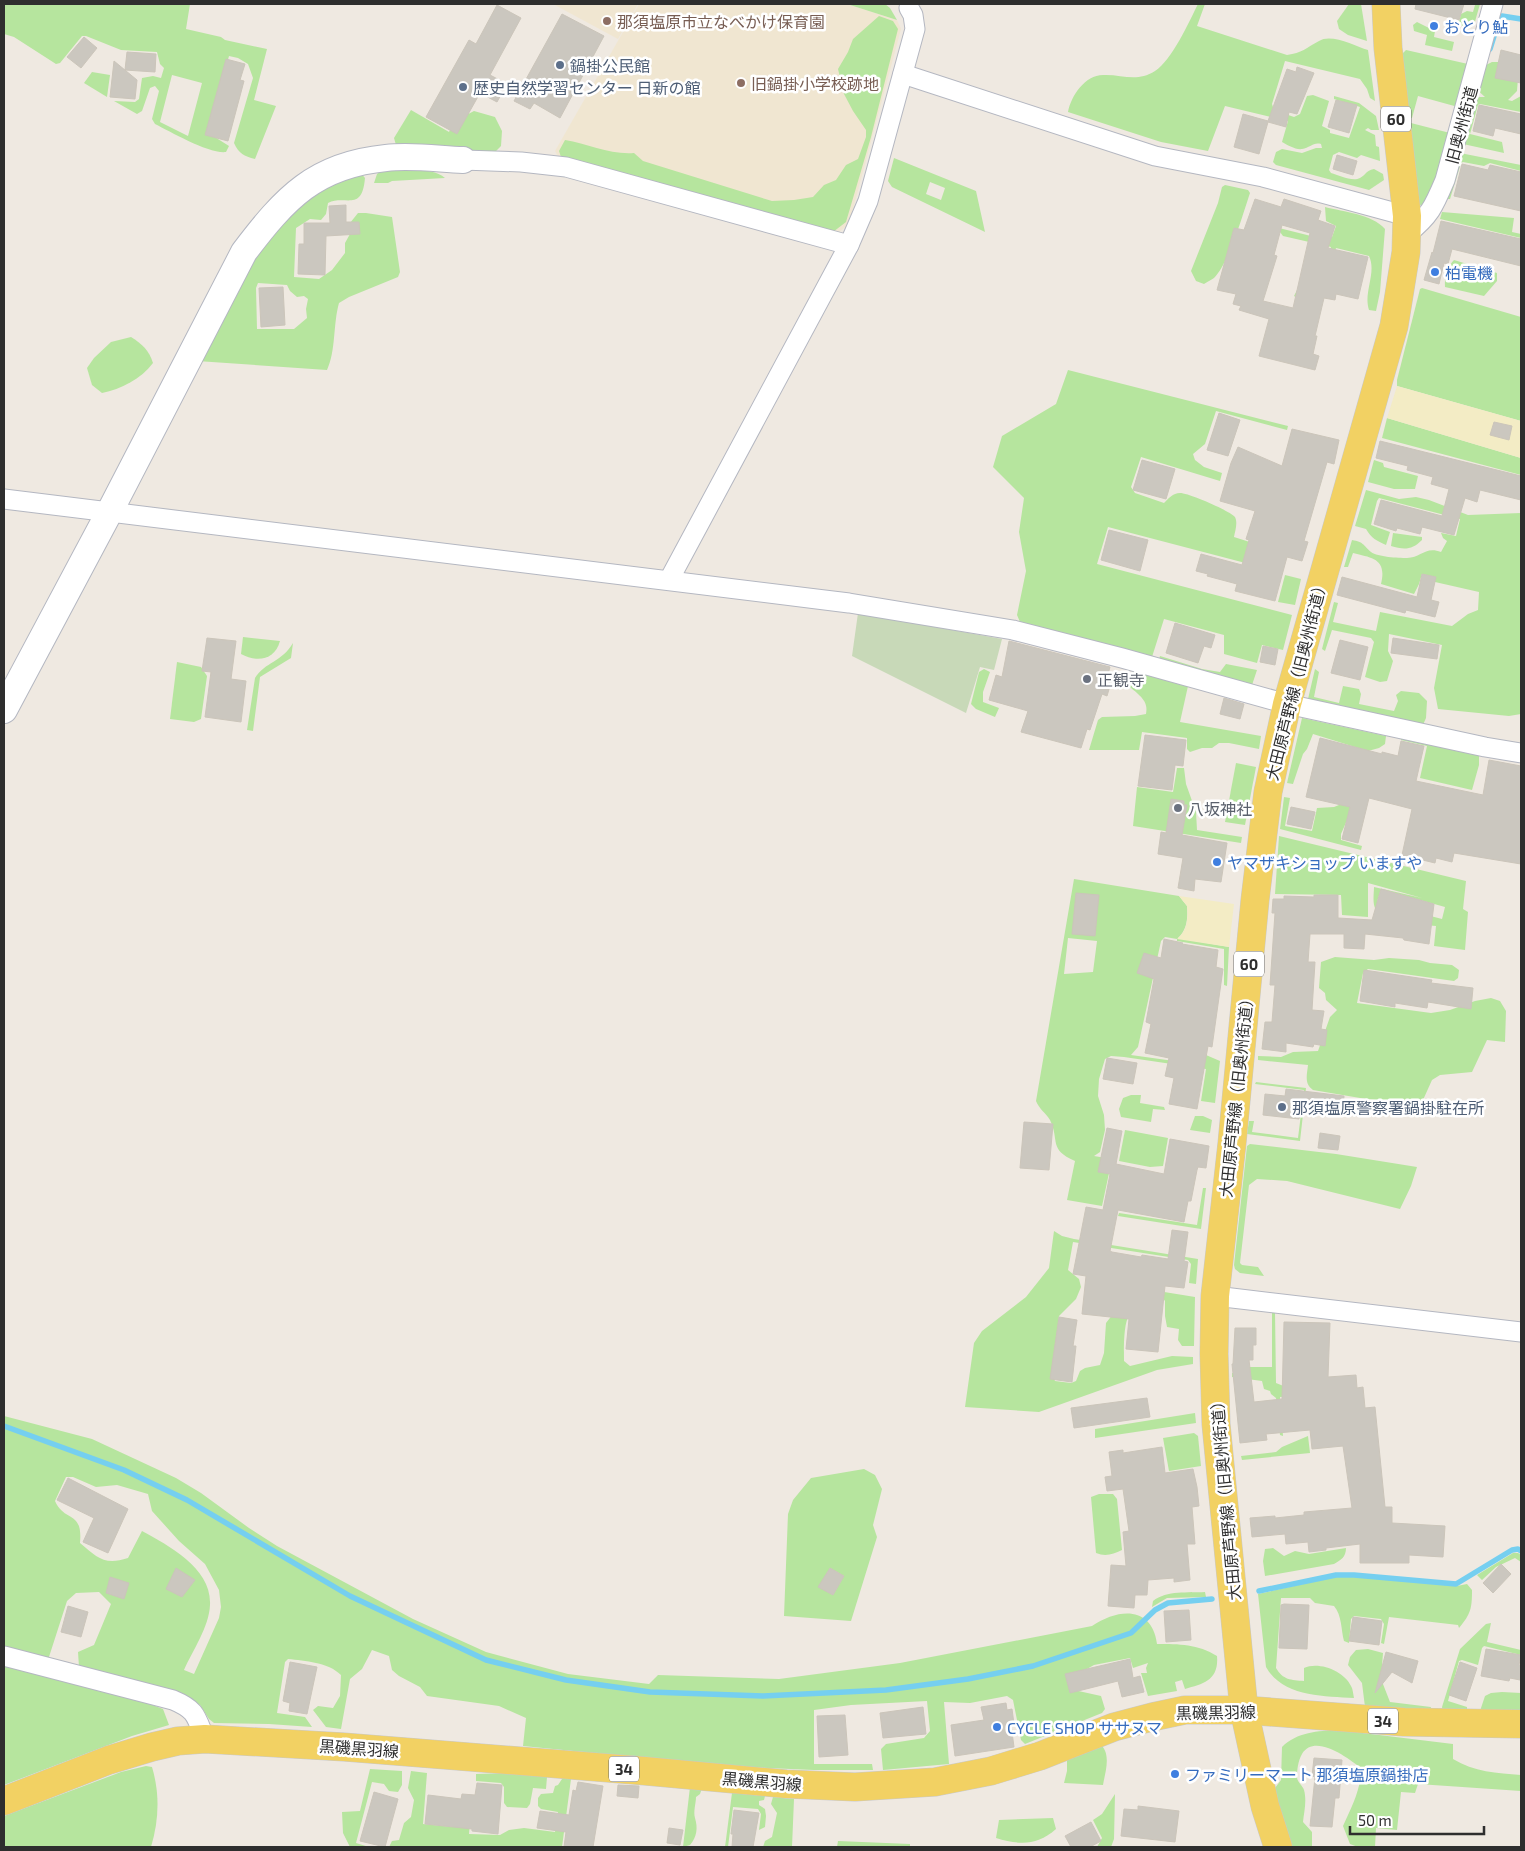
<svg xmlns="http://www.w3.org/2000/svg" width="1525" height="1851" viewBox="0 0 1525 1851" font-family="'Exo 2','Noto Sans JP',sans-serif">
<rect width="100%" height="100%" fill="#efe9e1"/>
<g fill="#f0e6d1">
<path d="M553,4H638L618,39Z"/>
<path d="M639,4H847L897,20L901,29L849,224L835,235L559,158L555,151Z"/>
</g>
<g fill="#b6e59e" fill-rule="evenodd">
<path d="M4,4H190L186,29L221,37L225,40L267,49L254,100L276,106L255,159C244,156 239,154 234,143L253,78L248,64L238,58L229,56L217,100L210,134L229,146L226,152C209,154 171,132 155,124L152,119L159,91L155,86L150,88L142,111L137,114L114,101L135,102L139,99L142,78L153,76L161,78L164,68L160,64L157,52L121,50L86,36H82L60,63L56,64L14,37L4,34ZM172,75L202,83L188,136L160,122Z"/>
<path d="M847,4H885L890,8L897,20Z"/>
<path d="M1198,4H1205L1197,26L1287,55C1302,53 1306,48 1319,41C1331,33 1355,46 1368,50L1375,101L1370,98L1367,89L1360,79L1285,61L1272,104L1274,110L1294,117L1300,114L1307,96L1313,95L1329,101L1322,126L1330,130V133L1349,138L1360,107L1334,99V96L1359,103L1376,116L1379,130H1371L1368,128L1365,130L1375,135L1376,146L1379,147L1380,161L1361,155L1357,158L1339,152L1333,155L1329,170L1331,173C1339,175 1352,182 1360,178C1367,174 1365,171 1374,169L1383,174L1384,180L1369,190L1276,165L1273,162L1276,152L1282,149L1302,153L1316,148H1322L1321,144C1313,142 1310,148 1302,149C1296,150 1287,145 1282,142L1288,121L1225,106L1208,151L1161,142L1068,112C1071,96 1085,75 1103,75C1122,74 1136,83 1155,71C1172,60 1189,22 1198,4Z"/>
<path d="M1349,4H1361L1367,41L1348,35L1339,29L1337,21Z"/>
<path d="M1470,4H1480L1474,25L1463,27L1459,22L1461,14L1467,11L1473,12L1475,5Z"/>
<path d="M879,16L893,21L898,29L871,137L846,222L833,232L561,157L559,151L565,140C588,144 611,155 634,153L643,161L772,201L794,200L813,197L824,185L836,180L846,165L858,159L866,137V130L853,111L844,94L838,69L848,52L853,39Z"/>
<path d="M1417,22L1435,31L1434,37L1454,42L1452,51L1425,45L1427,35L1414,31L1413,25Z"/>
<path d="M1406,50L1468,64L1458,107L1418,96L1412,118L1406,117L1401,55Z"/>
<path d="M1492,62H1504L1518,78L1517,91L1508,100L1512,101L1521,96V112L1480,104L1478,105L1470,134L1502,142L1504,153L1463,144L1478,97H1485L1474,87L1482,67Z"/>
<path d="M92,72L110,75L107,97L84,83Z"/>
<path d="M411,110L449,132C453,121 464,116 474,111L495,117L502,131L501,146L494,153L396,145L394,138Z"/>
<path d="M1407,122L1450,133L1431,201L1425,206L1417,205Z"/>
<path d="M1460,153L1521,165V171L1490,163L1484,166L1463,162L1461,163L1450,199H1446Z"/>
<path d="M894,158L976,191L985,232L892,187L888,181ZM930,182L945,188L941,200L926,194Z"/>
<path d="M359,171L365,178C362,213 345,194 328,203L326,214L321,220L310,219L296,228L294,277L319,279L332,270L345,253V243L350,234V223L358,213H366L392,217L400,272L398,277L349,297L339,303C333,324 336,351 327,370L197,361L242,264L296,202ZM258,283L287,285L290,291L297,297L304,296L308,299L306,309L307,318L294,329H257L256,288Z"/>
<path d="M381,171C399,171 432,166 445,178L392,181L388,183H374L377,174Z"/>
<path d="M1225,185L1248,190L1250,193C1243,214 1229,263 1214,278C1211,280 1207,282 1204,284L1196,281L1191,271L1218,203L1222,187Z"/>
<path d="M1325,207C1344,212 1372,214 1385,229L1380,292L1376,311L1369,310C1363,292 1377,273 1369,256L1336,248L1322,299L1300,300L1294,296L1297,290L1318,295L1331,247L1283,236L1280,232L1255,222L1311,236L1317,233L1332,237L1336,226L1326,221Z"/>
<path d="M1442,212L1514,218L1512,232L1521,234V238L1440,219Z"/>
<path d="M1454,260L1497,273V281L1484,296L1445,287C1444,277 1448,266 1454,260Z"/>
<path d="M1422,288L1521,317V421L1397,386V380L1420,289Z"/>
<path d="M131,337C142,344 149,350 153,363C141,379 121,389 102,393L92,385L87,368L94,358L111,342Z"/>
<path d="M1068,370L1288,426L1287,430L1216,411L1205,444L1193,454L1195,460L1204,467L1222,473L1220,481L1141,457L1131,487L1135,493L1164,503C1168,499 1173,493 1180,493C1189,493 1230,511 1235,517C1238,523 1235,531 1234,537L1259,545L1253,565L1108,527L1097,564L1292,615L1283,650L1262,645L1257,663L1224,654V635L1164,619L1152,657L1020,622L1017,615L1026,571L1019,532L1024,498L993,467L1002,436L1056,404Z"/>
<path d="M1387,418L1521,458V475L1382,438Z"/>
<path d="M1374,460L1383,463L1384,467L1418,476L1415,489H1394L1368,482Z"/>
<path d="M1366,490L1399,499L1416,497L1429,500L1468,515L1521,513V714L1509,716L1438,709L1434,688L1442,645L1389,634L1388,651L1393,661L1387,681L1380,682L1365,677L1374,642L1371,638L1332,630L1325,651L1322,649L1334,602L1338,603L1333,622L1376,631L1380,612L1452,626L1468,614L1478,610L1479,592L1435,582V577L1422,574L1419,584L1414,594L1381,584C1387,559 1373,558 1353,553L1348,567H1344L1352,540C1364,542 1363,545 1371,552C1378,557 1398,558 1407,558C1421,558 1425,546 1441,552L1447,541L1443,538L1441,533L1456,536L1460,519L1379,498L1377,501L1371,525L1390,532L1386,545C1377,541 1371,538 1366,529L1355,526Z"/>
<path d="M1393,533L1422,537V540C1412,550 1404,550 1391,546Z"/>
<path d="M1285,575L1301,579L1295,605L1278,602Z"/>
<path d="M243,637L280,641C275,660 257,663 241,654Z"/>
<path d="M293,643L291,658L260,677L253,731L247,730L255,678C265,662 282,662 293,643Z"/>
<path d="M1160,656L1202,669L1220,672L1226,664L1257,670L1252,685L1159,659Z"/>
<path d="M177,662L201,667L207,676L201,719L194,722L170,719Z"/>
<path d="M984,669L990,672L983,692V702L999,708L995,717L976,709L971,704L979,672Z"/>
<path d="M1134,669L1188,686L1180,722L1261,736L1259,749L1229,743H1219L1212,748H1202L1190,752L1187,749V738L1142,732L1139,750H1089L1098,720L1102,717L1135,716L1146,714C1149,701 1139,695 1130,687Z"/>
<path d="M1315,669L1319,672L1314,697L1339,703L1343,686L1359,689L1361,694L1359,704L1394,711L1398,701L1396,695L1401,691L1419,693L1427,701L1426,718L1422,727L1308,699Z"/>
<path d="M1302,718L1386,736L1385,744L1379,748L1368,751L1313,734L1307,749L1303,754L1293,784L1287,783Z"/>
<path d="M1401,737L1479,754V765L1472,790L1420,778L1427,746L1401,740Z"/>
<path d="M1236,763L1256,767L1245,825L1225,822Z"/>
<path d="M1177,768H1184L1186,784L1196,812L1197,830L1242,837L1241,843L1133,826L1137,787L1173,792Z"/>
<path d="M1343,794L1353,798L1351,811L1341,834V840L1362,846L1361,850L1280,829L1284,797L1290,798L1285,826L1312,831L1317,808L1334,807L1339,805Z"/>
<path d="M1279,836L1466,881L1463,909L1468,912L1465,950L1434,946L1436,926C1421,924 1385,923 1376,910C1372,904 1374,893 1374,887L1422,898L1368,883V917L1342,915L1341,895L1275,894ZM1381,889L1445,907L1442,919L1377,902Z"/>
<path d="M1074,879L1179,896L1187,906C1188,918 1187,930 1178,938L1229,947L1227,986L1224,985V949L1177,941V939L1165,937L1161,941L1138,1047L1131,1055L1174,1061L1206,1055L1220,1061L1215,1103L1201,1101L1206,1069L1124,1057L1111,1056L1105,1059L1099,1079L1098,1096L1104,1115L1105,1130L1100,1152L1094,1156L1112,1159L1102,1206L1067,1200L1075,1161C1048,1149 1060,1141 1050,1120C1046,1113 1039,1109 1036,1101ZM1068,938L1097,941L1093,972L1064,974Z"/>
<path d="M1335,957L1374,960L1389,958L1419,960L1430,963L1452,965L1459,970L1458,978L1454,981L1368,969L1363,973L1357,1003L1431,1013L1450,1010L1475,1001L1491,998L1500,1001L1506,1011L1505,1042L1487,1040L1472,1072L1440,1075L1432,1080L1423,1100L1413,1104L1366,1099L1313,1090C1304,1084 1307,1075 1308,1065L1258,1060V1056L1281,1057L1293,1052L1318,1051L1330,1017L1337,1010L1326,1000L1325,993L1319,988L1321,962Z"/>
<path d="M1256,1082L1306,1088L1300,1141L1247,1134L1249,1121H1254L1252,1132L1298,1138L1304,1090L1255,1084Z"/>
<path d="M1131,1095H1141L1140,1103L1164,1107L1165,1110L1153,1109L1151,1122L1121,1117L1119,1109L1123,1098Z"/>
<path d="M1195,1116H1203L1212,1120L1210,1133L1190,1130Z"/>
<path d="M1125,1130L1168,1138L1163,1166L1150,1167L1119,1161Z"/>
<path d="M1250,1144L1336,1154L1417,1167L1411,1186L1400,1209L1287,1181L1257,1179L1249,1185L1240,1263L1242,1265L1258,1267L1264,1276L1240,1273L1235,1269L1234,1265L1247,1146Z"/>
<path d="M1203,1188H1206L1201,1229L1118,1216L1119,1213L1197,1225Z"/>
<path d="M1054,1231L1062,1236L1074,1239L1198,1259L1196,1284L1189,1283L1191,1264L1188,1260L1073,1242L1068,1270L1079,1279L1081,1287L1076,1299L1059,1316L1052,1374L1055,1381L1071,1383L1076,1381L1080,1371L1085,1368L1100,1365L1104,1353L1106,1323L1113,1314L1115,1284L1195,1297L1194,1346H1182L1178,1340L1179,1329L1167,1327L1165,1316V1301L1162,1297C1154,1301 1136,1308 1130,1314C1123,1322 1124,1351 1124,1361L1130,1366L1172,1356L1193,1357V1364L1157,1370L1039,1412L965,1407L974,1343L982,1331L1026,1297L1049,1268Z"/>
<path d="M1272,1311L1275,1312L1276,1383L1296,1391L1328,1394L1280,1397L1283,1436L1280,1435L1276,1398L1271,1394L1270,1391L1264,1389L1262,1381L1232,1377V1373H1241V1367H1272Z"/>
<path d="M1195,1413L1196,1423L1095,1438V1429Z"/>
<path d="M4,1416L92,1439L176,1478L201,1493L249,1528L277,1546L413,1619L486,1652L568,1674L649,1684L658,1675L779,1679L900,1663L1092,1626C1119,1608 1152,1606 1157,1644C1179,1644 1198,1644 1217,1656C1219,1680 1204,1684 1185,1689L1182,1680L1175,1682L1177,1691L1148,1696L1141,1673H1147L1146,1668L1148,1663L1133,1668L1130,1658L1094,1665L1071,1678L1074,1690L1101,1696L1105,1709L1102,1713L1025,1744L1021,1740L1013,1700L1007,1696L970,1703L944,1702L949,1764L883,1770L881,1749L886,1744L924,1738L930,1731L927,1701L851,1705L814,1710V1764H872L873,1770H814L725,1766L523,1746L526,1718L499,1706L427,1696L420,1687L399,1676L392,1670L389,1656L372,1650L362,1669L350,1679L341,1729L326,1727L313,1710L318,1706L333,1708L340,1696L341,1675C328,1662 305,1661 288,1659L285,1662L277,1713L305,1717L312,1727L269,1724L214,1723L209,1719L200,1705L182,1695L79,1667L78,1652L94,1645L111,1604L99,1592L76,1593L67,1601L48,1660L4,1651ZM66,1477H73L96,1487L117,1485L148,1494L152,1511L179,1541L205,1564L219,1590L221,1607L219,1618L194,1674L184,1670C193,1650 209,1627 210,1605C212,1568 169,1546 142,1531L128,1558C104,1566 97,1557 80,1543C83,1510 65,1523 55,1501Z"/>
<path d="M1194,1433L1198,1436L1201,1466L1169,1471L1163,1438Z"/>
<path d="M1308,1436L1310,1453L1242,1460L1241,1456L1276,1452L1282,1447Z"/>
<path d="M864,1469L875,1475L882,1489L873,1525L877,1537L851,1621L784,1616L788,1514L793,1500L811,1478ZM830,1568L844,1576L833,1595L819,1587Z"/>
<path d="M1099,1494H1113L1117,1499L1122,1550C1113,1554 1106,1557 1096,1553L1091,1497Z"/>
<path d="M1273,1548L1284,1556L1295,1551L1309,1554L1346,1548C1346,1557 1341,1560 1334,1564L1265,1576L1263,1561L1265,1549Z"/>
<path d="M1513,1553H1518L1521,1555V1562L1515,1558L1496,1567L1482,1580L1477,1575Z"/>
<path d="M1353,1576L1457,1586L1467,1584L1472,1590C1472,1608 1471,1614 1459,1628L1458,1625L1389,1617L1384,1644L1381,1643L1384,1624L1381,1619L1354,1616L1351,1619L1349,1643L1344,1641C1341,1630 1342,1615 1334,1606L1315,1603L1310,1598H1281L1276,1668C1283,1680 1291,1680 1304,1681V1668C1319,1661 1344,1671 1351,1686C1353,1689 1353,1694 1354,1698C1323,1696 1283,1697 1266,1667L1258,1594L1335,1577Z"/>
<path d="M1205,1592L1206,1597L1167,1598L1152,1607L1153,1601C1167,1590 1188,1593 1205,1592Z"/>
<path d="M1491,1623L1487,1642L1521,1650V1655L1484,1646L1482,1648L1478,1665L1462,1660L1459,1661L1448,1701L1467,1707V1714L1443,1712L1442,1707L1460,1649L1486,1624Z"/>
<path d="M1368,1649L1383,1653L1381,1679L1390,1702L1431,1707L1430,1711L1365,1707L1362,1683L1348,1665L1350,1657L1356,1650Z"/>
<path d="M4,1661L126,1695L163,1709L169,1725L132,1736L4,1785Z"/>
<path d="M1502,1692L1521,1693V1713L1479,1714L1485,1696L1491,1693Z"/>
<path d="M1338,1730L1453,1744V1759C1474,1772 1497,1773 1521,1775V1791L1418,1784L1415,1793L1401,1792L1397,1830L1376,1828L1375,1847H1358L1350,1844L1343,1826C1353,1804 1359,1793 1362,1769C1348,1758 1315,1733 1302,1754C1298,1761 1297,1770 1297,1777C1297,1782 1303,1786 1304,1790C1307,1801 1304,1812 1303,1822L1312,1832V1847H1283L1275,1788L1281,1780L1282,1747C1297,1732 1318,1731 1338,1730Z"/>
<path d="M1102,1746C1111,1756 1105,1773 1103,1785L1064,1783L1067,1771V1755Z"/>
<path d="M146,1766L152,1767C160,1794 159,1820 151,1847H4V1816L121,1772Z"/>
<path d="M370,1769L402,1771V1785L398,1792L389,1791L384,1784L372,1782L356,1843L369,1847H350L343,1833L342,1812L360,1811Z"/>
<path d="M411,1771L427,1773L423,1824L453,1827L471,1810L469,1834L500,1835L509,1830L524,1828L555,1832L558,1812L541,1809L538,1806V1798L541,1794L553,1793L555,1786L558,1785L562,1779H571L562,1847H389L392,1841L399,1840L404,1823L411,1817L414,1800L408,1788Z"/>
<path d="M510,1773L547,1777L546,1789L533,1788L530,1804L527,1808L507,1807L504,1803V1787L501,1783L476,1781V1774Z"/>
<path d="M690,1787L702,1788L700,1794L696,1797C696,1803 693,1812 695,1818C698,1828 697,1837 690,1845L683,1847Z"/>
<path d="M732,1793L765,1796L764,1800L759,1801V1805L765,1809L766,1816L765,1827L759,1830L761,1814L758,1809L733,1807L728,1847H725Z"/>
<path d="M1115,1794L1114,1839L1111,1847H1097L1102,1838L1093,1820L1102,1814Z"/>
<path d="M773,1797L794,1799L792,1847H763L765,1841L772,1837L777,1813L771,1804Z"/>
<path d="M1053,1818L1056,1829C1037,1846 1019,1845 996,1838L999,1820Z"/>
<path d="M838,1841L910,1844V1847H837Z"/>
</g>
<g fill="#f3ecc5">
<path d="M1397,386L1521,421V458L1387,418Z"/>
<path d="M1179,896L1234,904L1229,947L1177,939C1188,930 1188,918 1187,906Z"/>
</g>
<path fill="#c8d9b8" d="M858,613L1002,639L994,670L980,667L966,713L852,656Z"/>
<g fill="none" stroke-linecap="round" stroke-linejoin="round">
<g stroke="#75cff0" stroke-width="5.5">
<path d="M1490,49L1500,17L1502,16L1521,19"/>
<path d="M4,1426L124,1470L187,1500L350,1596L486,1660L566,1680L650,1692L763,1696L886,1690L968,1679L1033,1666L1131,1633L1155,1610L1168,1603L1212,1599"/>
<path d="M1259,1591L1336,1575H1354L1456,1584L1512,1550L1518,1549L1521,1551"/>
</g>
</g>
<g fill="#cbc7bf" stroke="#cbc5ba" fill-rule="evenodd">
<path d="M1416,4H1464L1459,20L1415,9Z"/>
<path d="M497,5L521,18L490,75L507,84L497,102L480,93L457,134L426,117L469,40L476,44Z"/>
<path d="M562,14L604,36L560,118L534,103L530,109L514,101Z"/>
<path d="M84,37L97,48L81,68L67,57Z"/>
<path d="M1501,50L1521,55V83L1495,78Z"/>
<path d="M127,52L156,54L155,72L125,70Z"/>
<path d="M226,59L245,64L240,80L244,81L228,141L205,135Z"/>
<path d="M114,61L137,80L135,99L110,97Z"/>
<path d="M1297,67L1314,73L1297,114L1289,112L1286,127L1268,122L1259,154L1234,147L1243,114L1268,121L1287,69L1296,72Z"/>
<path d="M1336,100L1357,105L1349,133L1328,127Z"/>
<path d="M1479,105L1521,114V134L1495,128L1493,136L1473,131Z"/>
<path d="M1337,155L1357,161L1353,175L1333,169Z"/>
<path d="M1462,164L1488,170L1490,165L1521,172V211L1454,196Z"/>
<path d="M1255,199L1281,207L1284,199L1321,211L1318,220L1335,226L1328,248L1368,257L1358,299L1336,294L1335,300L1324,298L1315,336H1317L1313,354L1319,356L1315,370L1259,356L1269,319L1239,310L1241,306L1233,304L1236,294L1217,290L1234,228L1244,230ZM1282,225L1310,233L1293,308L1263,301L1277,256L1274,255Z"/>
<path d="M346,205V222H359L360,234L326,236L325,275L298,274L299,244H304V223H330L329,206Z"/>
<path d="M1441,221L1521,239V266L1452,249L1448,264L1444,263L1439,284L1424,280L1432,252L1433,253Z"/>
<path d="M283,287L285,325L261,327L259,288Z"/>
<path d="M1219,413L1240,420L1228,456L1207,450Z"/>
<path d="M1494,422L1512,426L1509,440L1490,435Z"/>
<path d="M1292,429L1339,440L1334,464L1327,462L1304,541L1308,542L1302,561L1287,557L1275,601L1235,591L1237,584L1207,576L1208,574L1196,571L1201,554L1242,565L1249,540L1246,539L1255,511L1220,501L1231,463L1238,447L1282,466Z"/>
<path d="M1380,441L1521,476V500L1480,490L1477,502L1465,498L1454,535L1422,527L1420,534L1397,528L1396,531L1374,524L1381,500L1442,516L1449,489L1431,484L1433,477L1407,470L1408,466L1376,458Z"/>
<path d="M1142,460L1175,469L1166,499L1133,490Z"/>
<path d="M1109,530L1148,540L1140,571L1101,560Z"/>
<path d="M1422,574L1436,577L1431,600L1439,602L1435,617L1406,610L1405,613L1337,595L1342,577L1417,597Z"/>
<path d="M1175,623L1215,635L1211,648L1204,646L1198,663L1166,653Z"/>
<path d="M207,638L236,641L231,679L246,681L241,722L205,717L211,672L202,671Z"/>
<path d="M1393,638L1439,645L1437,659L1391,653Z"/>
<path d="M1340,640L1368,647L1360,680L1331,673Z"/>
<path d="M1009,641L1110,667L1107,678L1112,679L1107,696L1102,694L1090,730L1087,729L1081,748L1021,732L1028,711L989,700L996,675L1002,677Z"/>
<path d="M1263,646L1278,649L1275,665L1260,662Z"/>
<path d="M1224,698L1244,704L1240,719L1220,714Z"/>
<path d="M1145,735L1186,740L1183,766L1175,765L1172,790L1138,786Z"/>
<path d="M1320,738L1382,754V752L1398,756L1401,741L1424,746L1416,781L1483,795L1489,760L1521,766V864L1454,853L1452,862L1436,858L1435,863L1402,855L1412,809L1369,798L1358,843L1342,839L1350,807L1306,797Z"/>
<path d="M1171,799L1184,801V805H1187L1182,835L1227,843L1221,882L1195,879L1194,891L1178,888L1183,858L1158,854L1161,832L1166,833Z"/>
<path d="M1291,807L1315,812L1311,829L1287,824Z"/>
<path d="M1381,889L1434,904L1429,944L1404,940L1403,938L1365,934L1364,949L1344,948V934H1310L1308,962H1315L1312,1010L1324,1011L1321,1029L1327,1030L1325,1046L1314,1044L1313,1047L1286,1043V1052L1262,1049L1265,1022H1272L1275,985H1270L1275,913H1272L1273,899H1284V896L1314,897V895H1338V918L1372,920Z"/>
<path d="M1076,893L1099,895L1095,936L1072,934Z"/>
<path d="M1164,939L1183,943L1182,944L1218,950L1216,967L1223,969L1212,1047L1208,1046L1197,1109L1169,1104L1174,1078L1165,1076L1169,1058L1145,1053L1151,1024L1146,1022L1154,979L1137,973L1144,953L1161,958Z"/>
<path d="M1364,970L1432,980L1431,983L1473,988L1471,1009L1428,1002L1427,1008L1395,1003V1007L1360,1001Z"/>
<path d="M1107,1058L1137,1063L1133,1084L1103,1079Z"/>
<path d="M1286,1089L1344,1096L1343,1111L1301,1105L1299,1119L1263,1115L1265,1094L1285,1096Z"/>
<path d="M1024,1122L1053,1124L1049,1170L1020,1168Z"/>
<path d="M1107,1128L1122,1131L1116,1164L1164,1174L1170,1139L1209,1146L1206,1168L1198,1167L1197,1170L1191,1201H1188L1184,1222L1118,1210L1110,1251L1112,1252L1141,1257L1142,1255L1168,1259L1172,1230L1188,1232L1184,1261L1188,1262L1184,1288L1165,1286L1158,1352L1126,1349L1129,1319L1082,1314L1086,1276L1073,1274L1086,1207L1103,1210L1110,1174L1098,1172Z"/>
<path d="M1320,1133L1340,1136L1338,1150L1318,1148Z"/>
<path d="M1059,1317L1077,1320L1073,1346H1076L1072,1382L1050,1379Z"/>
<path d="M1284,1322L1330,1323L1328,1377L1356,1375L1357,1388L1363,1387L1365,1408L1375,1407L1385,1507H1392V1523L1445,1526L1443,1557L1409,1555V1563H1360V1544L1326,1548V1550L1309,1552L1308,1542L1286,1544L1285,1534L1252,1537L1250,1518L1275,1516V1518L1304,1515V1512L1352,1508L1343,1446L1312,1449L1310,1430L1266,1434L1267,1440L1240,1443L1232,1364H1233L1235,1328H1256V1345H1253V1360H1249L1254,1402L1282,1399Z"/>
<path d="M1147,1398L1150,1417L1074,1428L1071,1408Z"/>
<path d="M1162,1447L1165,1473L1193,1469L1197,1487L1199,1506L1192,1507L1195,1544H1187L1190,1580L1174,1582V1578L1148,1580L1147,1595H1135L1134,1608L1108,1606L1111,1565L1126,1566L1123,1532L1129,1531L1123,1489L1107,1491L1105,1477L1112,1476L1109,1452L1123,1450V1453Z"/>
<path d="M68,1478L128,1509L108,1553L83,1542L94,1518L57,1500Z"/>
<path d="M1501,1564L1511,1574L1493,1593L1483,1583Z"/>
<path d="M176,1568L195,1580L182,1597L166,1589Z"/>
<path d="M830,1568L844,1576L833,1595L818,1587Z"/>
<path d="M110,1577L129,1583L124,1599L106,1593Z"/>
<path d="M1284,1604L1309,1605L1307,1649L1279,1648L1281,1605Z"/>
<path d="M68,1606L88,1612L81,1637L61,1632Z"/>
<path d="M1189,1610L1191,1640L1166,1642L1164,1611Z"/>
<path d="M1353,1617L1382,1621L1379,1645L1349,1641Z"/>
<path d="M1486,1649L1521,1655L1519,1665L1521,1666L1520,1680L1510,1678L1509,1681L1481,1676Z"/>
<path d="M1386,1652L1418,1661L1412,1683L1392,1672L1375,1693Z"/>
<path d="M1130,1659L1133,1678L1140,1676L1144,1692L1122,1697L1118,1681L1070,1693L1065,1674Z"/>
<path d="M290,1662L317,1667L307,1714L289,1711L290,1703L283,1701Z"/>
<path d="M1460,1662L1477,1668L1466,1701L1449,1695Z"/>
<path d="M1006,1703L1007,1710L1012,1709L1014,1724L1011,1725L1014,1747L955,1756L951,1725L984,1720L981,1707Z"/>
<path d="M923,1707L926,1734L883,1738L880,1713Z"/>
<path d="M845,1715L848,1755L819,1757L817,1716Z"/>
<path d="M1314,1758L1342,1760L1339,1798H1335L1332,1827L1310,1826L1315,1777L1312,1776Z"/>
<path d="M578,1782L603,1786L593,1847H564L566,1832L537,1828L540,1811L569,1815L573,1790L576,1791Z"/>
<path d="M477,1783L502,1785L498,1834L472,1831V1829L425,1824L428,1795L461,1799L462,1794L475,1795Z"/>
<path d="M618,1785L639,1786L638,1798L617,1796Z"/>
<path d="M374,1792L398,1799L385,1847L360,1841Z"/>
<path d="M1138,1806L1179,1811L1175,1842L1121,1836L1124,1809L1138,1810Z"/>
<path d="M734,1810L759,1813L753,1847H732L733,1834H731Z"/>
<path d="M1091,1822L1101,1841L1090,1847H1071L1065,1836Z"/>
<path d="M669,1828L683,1830L680,1845L667,1843Z"/>
</g>
<g fill="none" stroke-linecap="round" stroke-linejoin="round">
<g stroke="#b4b7c1" stroke-width="21">
<g id="street">
<path d="M903,74L1155,156L1263,177L1407,216"/>
<path d="M463,160L521,162L566,167L849,245"/>
<path d="M1407,234C1430,216 1434,206 1445,180L1493,4"/>
<path d="M4,499L849,603L1013,630L1122,658L1287,704L1485,747L1521,753"/>
<path d="M669,580L849,245L868,201L915,29L913,15L909,8"/>
<path d="M1215,1296L1521,1332"/>
<path d="M4,1656L173,1700C197,1710 196,1717 205,1739"/>
</g>
</g>
<g stroke="#b4b7c1" stroke-width="28">
<path id="secondary" d="M4,710L110,511L244,252C285,198 315,165 386,158C411,155 438,159 463,160"/>
</g>
<g stroke="#c9c9c9" stroke-width="29">
<g id="primary">
<path d="M4,1801L109,1760L152,1747L178,1741L205,1739L344,1747L645,1771L786,1784L855,1787L935,1782L991,1771L1040,1756L1114,1727L1152,1717L1185,1710H1244L1404,1722L1521,1724"/>
<path d="M1278,1847L1265,1806L1244,1710L1216,1424L1214,1354L1215,1296L1232,1143L1255,900L1268,792L1287,704L1394,326L1406,252L1407,216L1388,48L1386,4"/>
</g>
</g>
<use href="#street" stroke="#fff" stroke-width="19"/>
<use href="#secondary" stroke="#fff" stroke-width="26"/>
<use href="#primary" stroke="#f2d163" stroke-width="28"/>
</g>
<g fill="#8d6e63" stroke="#fff" stroke-width="2">
<circle cx="607" cy="21" r="5"/>
<circle cx="741" cy="83" r="5"/>
</g>
<g fill="#3f7fe0" stroke="#fff" stroke-width="2">
<circle cx="1434" cy="26" r="5"/>
<circle cx="1435" cy="272" r="5"/>
<circle cx="1217" cy="862" r="5"/>
<circle cx="997" cy="1727" r="5"/>
<circle cx="1175" cy="1774" r="5"/>
</g>
<g fill="#5c6f8a" stroke="#fff" stroke-width="2">
<circle cx="560" cy="65" r="5"/>
<circle cx="463" cy="87" r="5"/>
<circle cx="1282" cy="1107" r="5"/>
</g>
<g fill="#6b7280" stroke="#fff" stroke-width="2">
<circle cx="1087" cy="679" r="5"/>
<circle cx="1178" cy="808" r="5"/>
</g>
<g text-anchor="middle" dominant-baseline="central" stroke-width="5" stroke-linejoin="round" paint-order="stroke">
<g fill="#fff" stroke="#6d6d6d" stroke-width="1">
<rect x="1381" y="106.5" width="30" height="25" rx="4"/>
<rect x="1234" y="951.5" width="30" height="25" rx="4"/>
<rect x="1368" y="1708.5" width="30" height="25" rx="4"/>
<rect x="609" y="1756.5" width="30" height="25" rx="4"/>
</g>
<g font-size="15" font-weight="bold" fill="#2e2e2e">
<text x="1396" y="119">60</text>
<text x="1249" y="964">60</text>
<text x="1383" y="1721">34</text>
<text x="624" y="1769">34</text>
</g>
<g font-size="16" fill="#785e54" stroke="#fff" text-anchor="start">
<text x="617" y="21">那須塩原市立なべかけ保育園</text>
<text x="751" y="83">旧鍋掛小学校跡地</text>
</g>
<g font-size="16" fill="#366cbe" stroke="#fff" text-anchor="start">
<text x="1444" y="26">おとり鮎</text>
<text x="1445" y="272">柏電機</text>
<text x="1227" y="862">ヤマザキショップ いますや</text>
<text x="1007" y="1727">CYCLE SHOP ササヌマ</text>
<text x="1185" y="1774">ファミリーマート 那須塩原鍋掛店</text>
</g>
<g font-size="16" fill="#4e5e75" stroke="#fff" text-anchor="start">
<text x="570" y="65">鍋掛公民館</text>
<text x="473" y="87">歴史自然学習センター 日新の館</text>
<text x="1292" y="1107">那須塩原警察署鍋掛駐在所</text>
</g>
<g font-size="16" fill="#2e2e2e" stroke="#fff">
<text transform="translate(1461 125) rotate(-75)">旧奥州街道</text>
<text transform="translate(1296 679) rotate(-76)">大田原芦野線（旧奥州街道）</text>
<text transform="translate(1236 1094) rotate(-84)">大田原芦野線（旧奥州街道）</text>
<text transform="translate(1225 1497) rotate(-95)">大田原芦野線（旧奥州街道）</text>
<text transform="translate(1216 1712) rotate(-1)">黒磯黒羽線</text>
<text transform="translate(359 1748) rotate(4)">黒磯黒羽線</text>
<text transform="translate(762 1781) rotate(5)">黒磯黒羽線</text>
</g>
<g font-size="16" fill="#5b616d" stroke="#fff" text-anchor="start">
<text x="1097" y="679">正観寺</text>
<text x="1188" y="808">八坂神社</text>
</g>
</g>
<rect width="1525" height="1851" fill="none" stroke="#2e2e2e" stroke-width="10"/>
<path d="M1350 1826v8h134v-8" fill="none" stroke="#2e2e2e" stroke-width="2.5"/>
<text x="1358" y="1826" font-size="15" fill="#2e2e2e" stroke="#ffffff" stroke-width="4" paint-order="stroke">50 m</text>
</svg>
